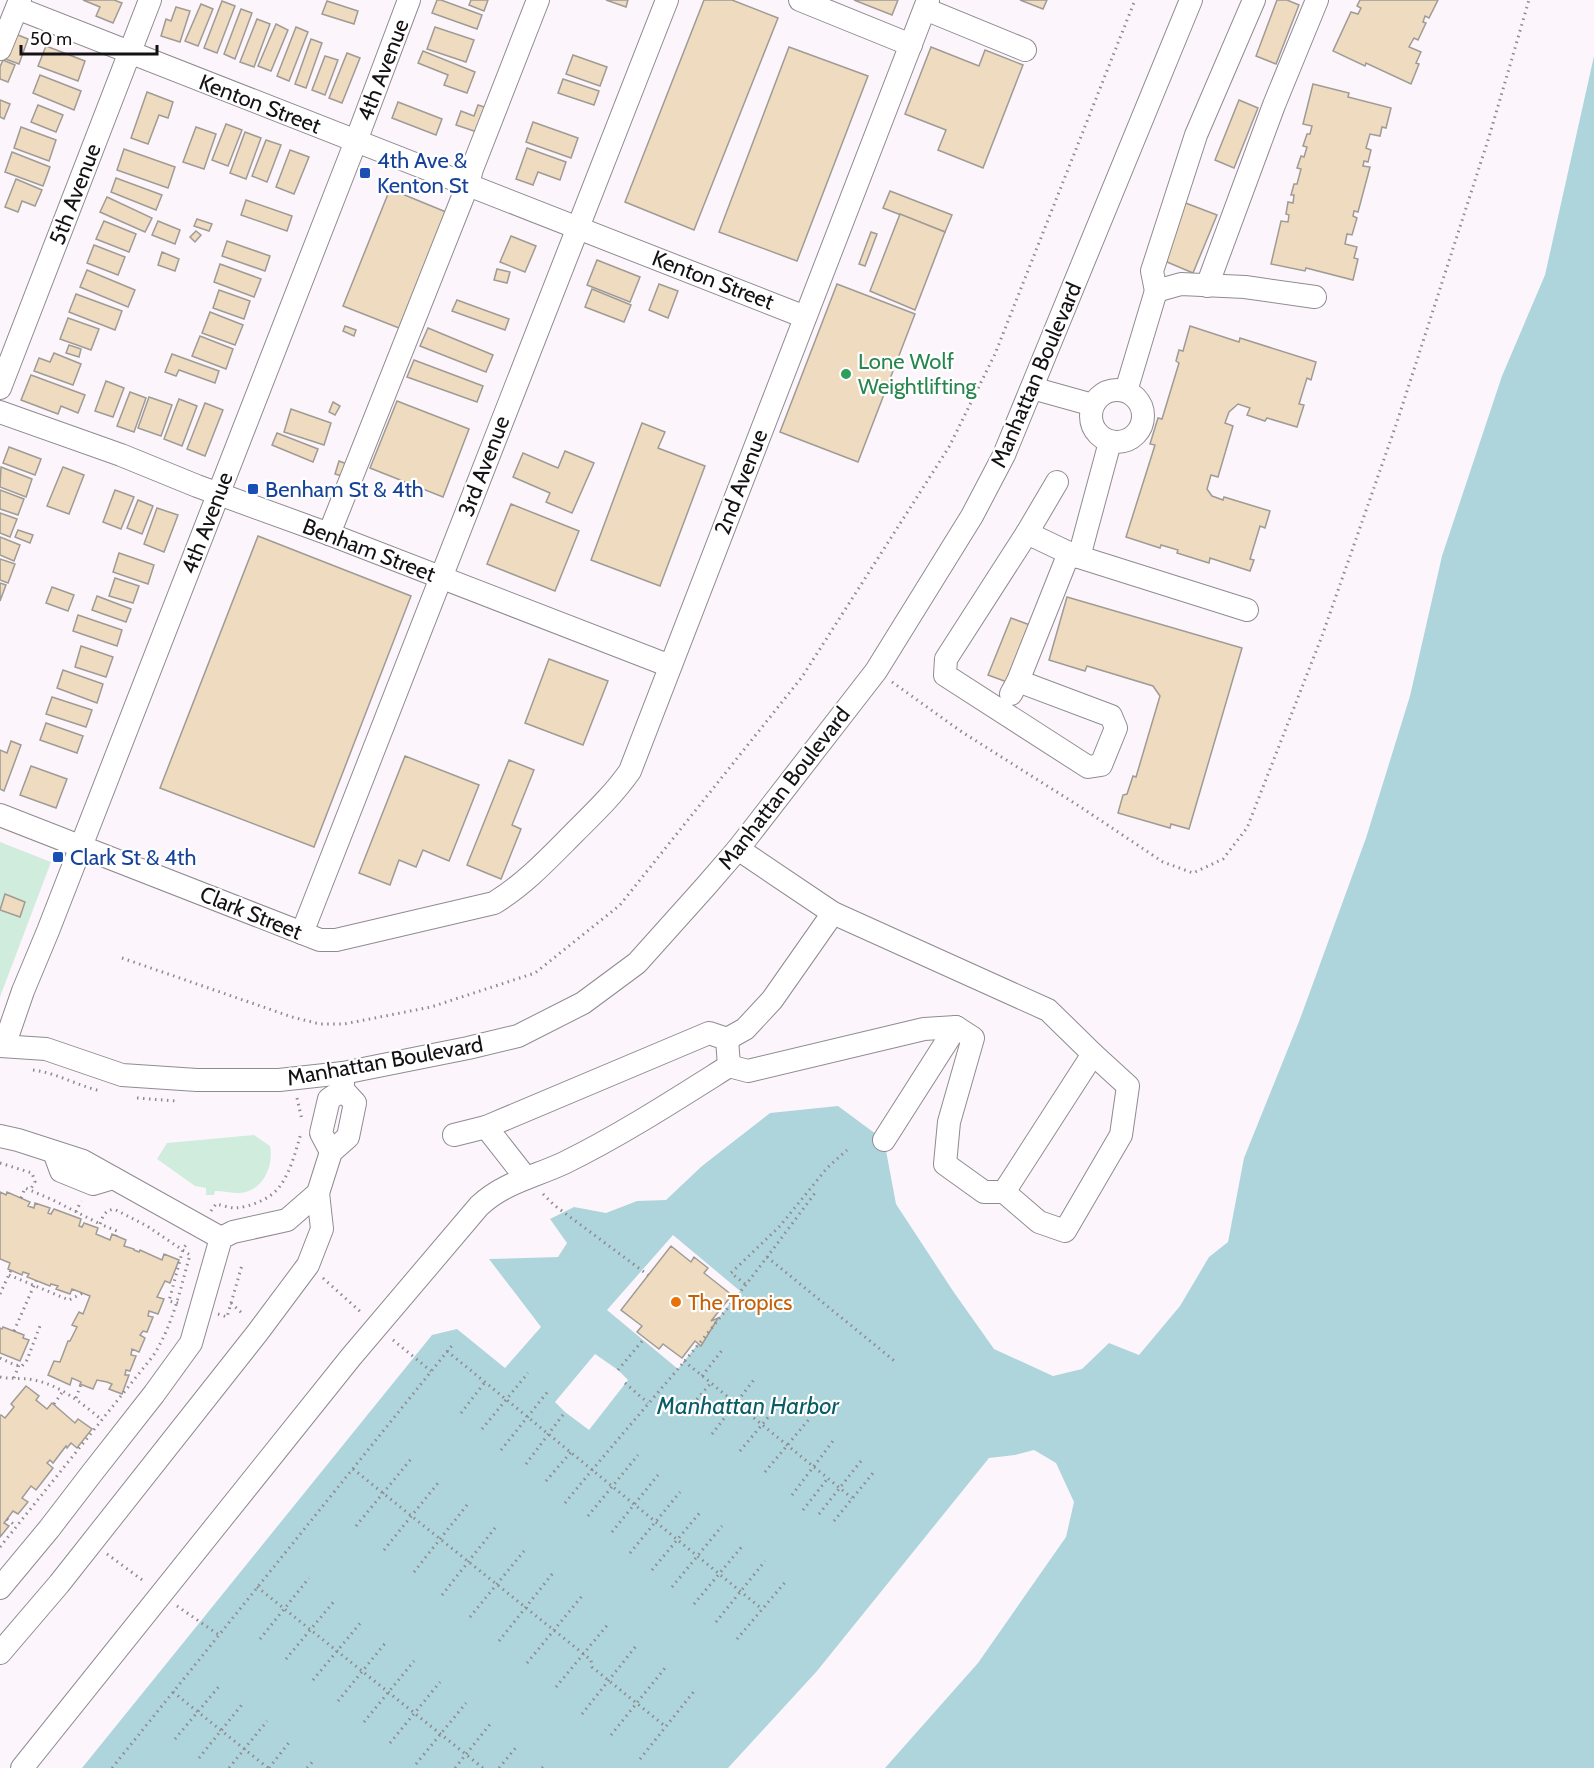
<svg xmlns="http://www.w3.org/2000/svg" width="1594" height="1768" viewBox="0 0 1594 1768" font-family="Cabin,sans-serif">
<rect width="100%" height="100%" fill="#fcf6fc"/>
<g fill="#d0ecdc">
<path d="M0,842L51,862L0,997Z"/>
<path d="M254,1135L270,1146C274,1166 263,1192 239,1193C231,1193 223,1191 215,1191L214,1195H206V1188L195,1186L157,1159L167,1143Z"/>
</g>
<path fill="#aed5dc" d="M1594,56V1768H885L978,1663L1066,1537L1074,1502L1056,1463L1034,1450L1015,1455L989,1458L817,1671L728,1768H82L432,1335L457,1329L505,1368L541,1327L489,1259L558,1257L567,1243L550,1219L574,1207L606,1213L637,1201L666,1200L702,1166L770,1113L838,1106L884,1140L896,1204L953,1291L994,1349L1053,1376L1082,1369L1109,1343L1139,1355L1180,1306L1209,1257L1228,1242L1244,1158L1300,1019L1366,838L1410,696L1442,556L1502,376L1545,275Z"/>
<g fill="#fcf6fc">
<path d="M673,1235L740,1291L678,1369L607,1310Z"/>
<path d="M595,1354L618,1370L628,1380L589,1430L565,1412L555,1402Z"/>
</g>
<g fill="#efdbc0" stroke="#9f9b95" stroke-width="1.5">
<path d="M83,0H114L122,3L113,23L96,16L100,7Z"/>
<path d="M437,0H441L482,15L477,29L432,13Z"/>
<path d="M471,0H488L484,11L469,5Z"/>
<path d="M606,0H628L626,7Z"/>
<path d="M704,0H732L778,18L694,230L625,202Z"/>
<path d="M854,0H898L892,15Z"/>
<path d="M1020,0H1047L1043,9Z"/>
<path d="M1277,0H1287L1299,5L1276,64L1256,56Z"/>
<path d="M1360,0H1438L1429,18L1425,16L1423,22L1426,23L1418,40L1414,38L1409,47L1421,52L1416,63L1419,64L1411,84L1366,63L1365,66L1333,51L1351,12L1358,14L1361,8L1357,6Z"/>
<path d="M222,1L235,6L217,53L204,48Z"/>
<path d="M327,1L358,11L354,24L322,14Z"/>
<path d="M201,4L213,9L198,46L185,41Z"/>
<path d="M176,7L190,11L180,42L161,36L166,19L171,21Z"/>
<path d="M241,9L252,13L235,59L224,54Z"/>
<path d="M257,19L270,24L254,67L240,62Z"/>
<path d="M276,24L288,30L271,71L258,66Z"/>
<path d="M296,27L308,32L289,81L277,76Z"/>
<path d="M435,27L474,40L466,62L427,49Z"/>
<path d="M13,33L28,39L19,64L3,58Z"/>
<path d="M311,39L322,43L306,88L295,84Z"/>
<path d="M46,46L85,61L78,81L38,66Z"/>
<path d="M789,47L868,76L797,261L719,232Z"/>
<path d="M931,47L979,66L985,50L1023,65L983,168L938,150L946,130L905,114Z"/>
<path d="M423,51L475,72L467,93L444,85L448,75L418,63Z"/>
<path d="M347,53L360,58L342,103L329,98Z"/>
<path d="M573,55L607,67L600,86L566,74Z"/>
<path d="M325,56L338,60L325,95L312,90Z"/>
<path d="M3,60L15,65L8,82L0,79V67Z"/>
<path d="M40,75L81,91L74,110L33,93Z"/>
<path d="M563,79L599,91L594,105L558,93Z"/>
<path d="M1313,84L1349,93L1348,97L1391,108L1386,128L1382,127L1380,136L1370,134L1366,148L1371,150L1368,162L1364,161L1363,166L1370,167L1358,212L1354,211L1353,216L1357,218L1352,235L1347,234L1345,244L1357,247L1354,258L1358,259L1353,280L1306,268L1305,271L1271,264L1281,221L1288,222L1289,215L1286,214L1288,202L1293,203L1294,195H1291L1294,184H1297L1301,169L1297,168L1301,156L1304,157L1307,147L1303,146L1307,134H1310L1312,126L1303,124Z"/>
<path d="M147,92L173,102L168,118L159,115L148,144L131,138Z"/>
<path d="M0,100L10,104L4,119L0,117Z"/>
<path d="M1239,100L1258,108L1234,168L1215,160Z"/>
<path d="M398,102L442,119L436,135L392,118Z"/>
<path d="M38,105L63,115L56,132L31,122Z"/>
<path d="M478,105L491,109L483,134L456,125L461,111L474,116Z"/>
<path d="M533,122L578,138L571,158L526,142Z"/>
<path d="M226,124L242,130L228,166L212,160Z"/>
<path d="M21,127L56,140L49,161L14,148Z"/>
<path d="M196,127L216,134L204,169L183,162Z"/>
<path d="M245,132L261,138L246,179L230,173Z"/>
<path d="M266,140L281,145L267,182L252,176Z"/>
<path d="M527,148L566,162L560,180L538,172L533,185L516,179Z"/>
<path d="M124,149L175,167L168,188L117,170Z"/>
<path d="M290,150L309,157L294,194L276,187Z"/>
<path d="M12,152L50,167L43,186L5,172Z"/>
<path d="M116,178L162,195L156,210L111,192Z"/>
<path d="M16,179L42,190L35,206L22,201L18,212L5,207Z"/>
<path d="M390,189L446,212L399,328L343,306Z"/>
<path d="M890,191L952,215L945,232L883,208Z"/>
<path d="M107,197L152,218L145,232L100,212Z"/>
<path d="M246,200L292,216L287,231L241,215Z"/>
<path d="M1183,202L1217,215L1193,273L1160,259Z"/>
<path d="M900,214L945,232L915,310L870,291Z"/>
<path d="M197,219L212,224L209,231L194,226Z"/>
<path d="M104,221L136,234L129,252L96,239Z"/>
<path d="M158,221L180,230L175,244L152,235Z"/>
<path d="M196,231L201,235L195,242L190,237Z"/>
<path d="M871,232L877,234L865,266L859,264Z"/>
<path d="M511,236L536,246L525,272L500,262Z"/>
<path d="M227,241L270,256L265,271L222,256Z"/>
<path d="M94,245L125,257L118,275L87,263Z"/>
<path d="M162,252L179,259L175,271L158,265Z"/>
<path d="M597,260L640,277L630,302L587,285Z"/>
<path d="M220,264L261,279L254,297L214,282Z"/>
<path d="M497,269L510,272L507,283L494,280Z"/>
<path d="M87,270L135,290L128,307L80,287Z"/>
<path d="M659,284L678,291L668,318L649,310Z"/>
<path d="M837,284L915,314L858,462L780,432Z"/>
<path d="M592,289L631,305L624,322L585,307Z"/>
<path d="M219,290L250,301L244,319L213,308Z"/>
<path d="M76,294L122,311L115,330L69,312Z"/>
<path d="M457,300L509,319L505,330L452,311Z"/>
<path d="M210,312L243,325L235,345L202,333Z"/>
<path d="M68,318L99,329L91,350L60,339Z"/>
<path d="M345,326L356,330L354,336L343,331Z"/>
<path d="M1190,326L1239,342L1240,338L1316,362L1311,380L1307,378L1299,404L1304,405L1297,427L1267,418L1265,421L1247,415L1250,408L1238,404L1229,412L1225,423L1233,426L1218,477L1211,475L1207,489L1212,496L1223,500L1224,497L1270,511L1265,528L1260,526L1250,559L1254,560L1250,571L1210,558L1209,563L1177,553L1178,550L1161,545L1160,548L1126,537L1155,445L1150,444L1158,418L1162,419L1179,363L1176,361L1179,350L1183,351Z"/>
<path d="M428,328L493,355L486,372L420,346Z"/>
<path d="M200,336L233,349L226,369L192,356Z"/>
<path d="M69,345L81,349L79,357L66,353Z"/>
<path d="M54,353L81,364L73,385L34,371L39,358L50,362Z"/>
<path d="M172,354L219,371L215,383L179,370L176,376L165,372Z"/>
<path d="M414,360L483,386L477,402L407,377Z"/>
<path d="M31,375L85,395L78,413L61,406L58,414L21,400Z"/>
<path d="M106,381L124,388L113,417L95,411Z"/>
<path d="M130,392L146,398L134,432L117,426Z"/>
<path d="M149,397L172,405L161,436L138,428Z"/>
<path d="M179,399L197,406L182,446L164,439Z"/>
<path d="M397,401L469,429L443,497L370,468Z"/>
<path d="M333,402L340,406L335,415L329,412Z"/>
<path d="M205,403L223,410L205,456L187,449Z"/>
<path d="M291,409L331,423L324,445L284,432Z"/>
<path d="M642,423L665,432L658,448L705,466L660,586L591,560Z"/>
<path d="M277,433L318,449L313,462L272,445Z"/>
<path d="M9,447L41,459L35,475L3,463Z"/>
<path d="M565,451L594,463L572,513L546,502L550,493L513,477L523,453L558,468Z"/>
<path d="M339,461L347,464L342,476L335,474Z"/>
<path d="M1,467L32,479L26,497L0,487Z"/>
<path d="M63,467L84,475L69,514L47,506Z"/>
<path d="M0,490L24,499L18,515L0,509Z"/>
<path d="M115,490L134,497L121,529L103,522Z"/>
<path d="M138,500L153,506L142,534L127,528Z"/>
<path d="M511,504L579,531L555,591L487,564Z"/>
<path d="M157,508L178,515L164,552L144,544Z"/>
<path d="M0,513L17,519L10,537L0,533Z"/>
<path d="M18,530L33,535L30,543L15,537Z"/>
<path d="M258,536L411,596L314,847L160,788Z"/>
<path d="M0,537L20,545L14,561L0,555Z"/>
<path d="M119,553L154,565L148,584L113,572Z"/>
<path d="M0,559L15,564L8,583L0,580Z"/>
<path d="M115,578L139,586L133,603L109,596Z"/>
<path d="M0,583L6,585L0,601Z"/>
<path d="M52,587L74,595L68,611L46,603Z"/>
<path d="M97,596L131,609L126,622L92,610Z"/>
<path d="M1067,597L1242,648L1189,829L1171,824L1170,828L1118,813L1123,795L1127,794L1133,776L1136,777L1160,696L1153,686L1087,666L1085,671L1049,660Z"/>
<path d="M78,615L122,630L117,646L73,631Z"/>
<path d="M1011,618L1030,625L1007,682L988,675Z"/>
<path d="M81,646L113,657L106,677L75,667Z"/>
<path d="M549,659L608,681L583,745L525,723Z"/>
<path d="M63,670L103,684L97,703L57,688Z"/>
<path d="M52,697L92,710L86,727L46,714Z"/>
<path d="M46,723L83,736L77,753L40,740Z"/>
<path d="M11,741L21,745L4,791L0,789V750L7,753Z"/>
<path d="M405,756L479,785L449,861L423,850L416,867L399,860L390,885L359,873Z"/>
<path d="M509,760L534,770L512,825L521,829L501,879L467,865Z"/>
<path d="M31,766L67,779L56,808L20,795Z"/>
<path d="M5,894L25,902L20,917L0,910Z"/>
<path d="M0,1192L6,1195L7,1192L30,1202L28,1206L34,1208L35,1203L50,1208L48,1213L51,1214L54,1209L81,1219L79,1226L82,1227L84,1223L98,1228L96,1234L110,1240L112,1234L126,1240L124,1246L134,1249V1250L139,1252L140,1250L162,1260L164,1254L179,1260L170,1283L165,1281L157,1297L164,1299L158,1314L149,1311L148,1316L153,1317L147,1332L143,1331L140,1335L145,1338L139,1352L132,1349L131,1355L136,1356L130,1371L126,1370L125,1375H129L122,1394L109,1389L112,1384L107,1382L97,1380L93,1389L80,1384L81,1382L72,1378L70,1385L48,1375L54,1361L60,1362L68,1341H70L77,1327L72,1325L79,1312L83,1314L90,1296L72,1289L70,1294L56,1289L58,1286L51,1284L50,1286L27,1277L29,1274L23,1272L22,1275L8,1269L10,1263L0,1259Z"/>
<path d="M671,1246L691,1262L694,1257L708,1268L704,1273L732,1295L711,1321L718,1318L701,1346L695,1341L682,1358L663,1344L659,1349L637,1332L642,1326L621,1310Z"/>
<path d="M3,1327L24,1335L23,1338L29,1340L20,1361L0,1353V1328L2,1329Z"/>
<path d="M26,1386L39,1396L36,1400L47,1409L52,1403L75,1423L78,1419L92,1429L77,1448L71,1443L67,1448L66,1446L53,1463L50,1460L47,1463L53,1468L36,1490L31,1486L22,1498L28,1502L18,1514L13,1511L4,1523L9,1526L0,1537V1416L1,1415L5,1418L14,1407L11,1404Z"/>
</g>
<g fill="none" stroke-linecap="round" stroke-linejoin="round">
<g stroke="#908b91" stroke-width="24">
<g id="minor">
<path d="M800,0L911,45"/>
<path d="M17,8L805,317"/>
<path d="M925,9L1025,50"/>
<path d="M0,49L20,0"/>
<path d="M1207,286L1274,105L1317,0"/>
<path d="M1156,291L1152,271L1196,135L1254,0"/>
<path d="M0,388L150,0"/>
<path d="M1032,388L1093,405"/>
<circle cx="1117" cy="416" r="26"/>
<path d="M1126,391L1156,291L1181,284L1245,287L1315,297"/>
<path d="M0,412L121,455L197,486L329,534L670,666"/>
<path d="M1110,442L1079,557L1247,610"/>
<path d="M1027,533L1057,482"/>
<path d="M329,534L468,184L472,169L538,0"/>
<path d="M1018,681L1111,716L1116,728L1101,765L1088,767L945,675L946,659L1027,533L1069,553"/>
<path d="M1011,694L1018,681L1069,553L1079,557"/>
<path d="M0,815L320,940H336L494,903C525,884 549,858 574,833C594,813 614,794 630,771L928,0"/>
<path d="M302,933L667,0"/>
<path d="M727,1039L745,1029L772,1000L833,913"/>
<path d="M0,1046L46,1049L122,1075L197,1080H279L343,1073L468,1048L518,1036L583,1003L637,963L706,886L738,849L876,671L972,516L1004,455L1191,0"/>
<path d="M4,1046L23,991L48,931L356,141L409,0"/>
<path d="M486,1127L526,1178"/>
<path d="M454,1135L486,1127L709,1033L727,1039L729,1066L748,1071L924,1029L956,1027L973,1038L949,1122L945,1164L984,1192H1004L1093,1054L1048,1010L833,913L738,849"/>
<path d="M0,1136L18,1140L83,1161L221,1238"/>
<path d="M884,1140L956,1027"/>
<path d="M54,1152L61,1171L93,1184L113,1178"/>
<path d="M331,1152L321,1133L329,1099L343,1090"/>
<path d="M1004,1192L1039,1222L1065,1231L1121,1135L1128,1086L1093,1054"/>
<path d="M318,1193L331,1152L348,1137L355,1103L343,1090V1073"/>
<path d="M0,1588L49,1529L92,1473L154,1394L191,1343L221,1238L233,1232L287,1220L318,1193L322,1229L308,1265L258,1332L59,1584L0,1653"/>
<path d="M22,1768L351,1357L479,1206C503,1183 534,1177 564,1163C621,1135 675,1100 729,1066"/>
</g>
</g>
<g stroke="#8f8a8f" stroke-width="3" stroke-dasharray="1.5 4.5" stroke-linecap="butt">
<path d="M892,682L962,732L1079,806L1163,862L1193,873L1223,859L1247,828L1322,636L1397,422L1489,137L1529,0"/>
<path d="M122,958L292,1017L320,1024H344L431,1007L535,973L620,905L802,677L949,447L995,354L1135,0"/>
<path d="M33,1070C57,1073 78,1086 101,1091"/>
<path d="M137,1098L176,1101"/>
<path d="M297,1098L302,1120"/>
<path d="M0,1163L32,1173L35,1182L30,1190"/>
<path d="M543,1194L554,1205L648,1275"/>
<path d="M21,1198L25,1188L53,1200L100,1224"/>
<path d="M211,1211L216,1204C222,1205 229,1208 235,1208C250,1207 271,1199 280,1186C291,1171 296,1150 301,1133"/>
<path d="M76,1212L81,1201"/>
<path d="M767,1257L897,1363"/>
<path d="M9,1275L69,1300L83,1293"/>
<path d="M323,1278L363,1314"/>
<path d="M745,1284L731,1273L780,1226L827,1168L847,1150"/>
<path d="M0,1294L11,1270"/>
<path d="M178,1303L169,1301L183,1249L188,1242"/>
<path d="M231,1303L244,1315"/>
<path d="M218,1314L227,1317L242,1265"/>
<path d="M14,1331L36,1281"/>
<path d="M393,1340L431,1371"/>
<path d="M447,1351L762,1609"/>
<path d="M0,1358L15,1365L22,1366L27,1360L40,1326"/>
<path d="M684,1361L852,1498"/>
<path d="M618,1370L643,1340"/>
<path d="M702,1376L723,1349"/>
<path d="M0,1377C9,1379 19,1378 28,1379C58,1383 80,1402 102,1420"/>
<path d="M14,1378L19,1365"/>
<path d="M625,1383L648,1403"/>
<path d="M76,1398L81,1384"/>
<path d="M54,1404L63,1391"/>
<path d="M461,1413L485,1382"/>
<path d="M685,1413L711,1383"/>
<path d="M482,1429L528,1373"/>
<path d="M712,1434L756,1377"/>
<path d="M501,1450L549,1390"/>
<path d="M740,1451L785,1397"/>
<path d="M526,1464L565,1412"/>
<path d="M353,1469L591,1660L592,1667L666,1727"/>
<path d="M765,1472L810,1418"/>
<path d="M546,1481L571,1452"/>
<path d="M792,1495L833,1441"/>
<path d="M565,1503C604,1455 644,1409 683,1363C729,1308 772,1251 815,1193"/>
<path d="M803,1510L828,1478"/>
<path d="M819,1514L861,1461"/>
<path d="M588,1516L638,1455"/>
<path d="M7,1519L16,1526"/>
<path d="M834,1521L873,1473"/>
<path d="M356,1526L411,1459"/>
<path d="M612,1532L658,1475"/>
<path d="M0,1547L153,1356C173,1325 180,1290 190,1255L147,1226L114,1209C105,1211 103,1215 100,1224L117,1231L116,1236"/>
<path d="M384,1550L438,1483"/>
<path d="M630,1553L680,1492"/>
<path d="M107,1554L145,1582"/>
<path d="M652,1570L702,1510"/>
<path d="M414,1572L467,1505"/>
<path d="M257,1587L483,1768"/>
<path d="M672,1587L722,1526"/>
<path d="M442,1595L495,1528"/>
<path d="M694,1604L744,1544"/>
<path d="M177,1606L219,1635"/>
<path d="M470,1617L524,1551"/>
<path d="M716,1622L765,1561"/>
<path d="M260,1639L309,1578"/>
<path d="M737,1639L787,1580"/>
<path d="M499,1641L553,1573"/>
<path d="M286,1659L336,1599"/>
<path d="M527,1663L582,1596"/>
<path d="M313,1680L362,1621"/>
<path d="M556,1687L609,1623"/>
<path d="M173,1692L268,1768"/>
<path d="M338,1701L387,1641"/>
<path d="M582,1714L636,1646"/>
<path d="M364,1722L414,1661"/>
<path d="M611,1735L665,1668"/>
<path d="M175,1739L221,1684"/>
<path d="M390,1743L440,1682"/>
<path d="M199,1758L244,1702"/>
<path d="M640,1759L695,1690"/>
<path d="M416,1764L466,1703"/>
<path d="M112,1768L454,1343"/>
<path d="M229,1768L267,1721"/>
<path d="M269,1768L291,1740"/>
<path d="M307,1768L315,1759"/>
<path d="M455,1768L491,1723"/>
<path d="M499,1768L518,1745"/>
<path d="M542,1768L544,1766"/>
</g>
<use href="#minor" stroke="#fff" stroke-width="22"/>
</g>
<g fill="#1a4fb4" stroke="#fff" stroke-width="2">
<rect x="359" y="167" width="12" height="12" rx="3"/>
<rect x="247" y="483" width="12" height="12" rx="3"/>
<rect x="52" y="851" width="12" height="12" rx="3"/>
</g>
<circle fill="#2e9e5b" stroke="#fff" stroke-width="2" cx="846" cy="374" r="6"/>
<circle fill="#e8710a" stroke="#fff" stroke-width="2" cx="676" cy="1302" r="6"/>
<g text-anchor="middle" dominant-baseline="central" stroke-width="4.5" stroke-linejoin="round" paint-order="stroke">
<g font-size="22" fill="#131113" stroke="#fff">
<text transform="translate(383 70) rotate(-69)">4th Avenue</text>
<text transform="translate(260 104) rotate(21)">Kenton Street</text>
<text transform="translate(75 194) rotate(-69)">5th Avenue</text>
<text transform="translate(713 280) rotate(21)">Kenton Street</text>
<text transform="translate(1036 375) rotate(-67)">Manhattan Boulevard</text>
<text transform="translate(484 466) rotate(-69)">3rd Avenue</text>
<text transform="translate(741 482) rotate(-69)">2nd Avenue</text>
<text transform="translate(207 523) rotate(-69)">4th Avenue</text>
<text transform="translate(369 550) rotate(21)">Benham Street</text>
<text transform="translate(784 788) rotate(-52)">Manhattan Boulevard</text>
<text transform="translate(251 913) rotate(22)">Clark Street</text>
<text transform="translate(385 1061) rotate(-10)">Manhattan Boulevard</text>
</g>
<g font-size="22" fill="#164399" stroke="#fff" text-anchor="start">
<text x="377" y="160">4th Ave &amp;<tspan x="377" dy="25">Kenton St</tspan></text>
<text x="265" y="489">Benham St &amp; 4th</text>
<text x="70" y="857">Clark St &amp; 4th</text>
</g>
<g font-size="22" fill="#27864d" stroke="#fff" text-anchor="start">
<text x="858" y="361">Lone Wolf<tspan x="858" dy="25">Weightlifting</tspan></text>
</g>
<g font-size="22" fill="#c56008" stroke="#fff" text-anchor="start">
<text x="688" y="1302">The Tropics</text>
</g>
<g font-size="24" font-style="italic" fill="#0a5c66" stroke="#fff">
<text x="748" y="1405">Manhattan Harbor</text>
</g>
</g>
<path d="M21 45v9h136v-9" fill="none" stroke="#131113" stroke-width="3"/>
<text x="30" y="45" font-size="18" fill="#131113" stroke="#ffffff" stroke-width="4.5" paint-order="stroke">50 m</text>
</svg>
